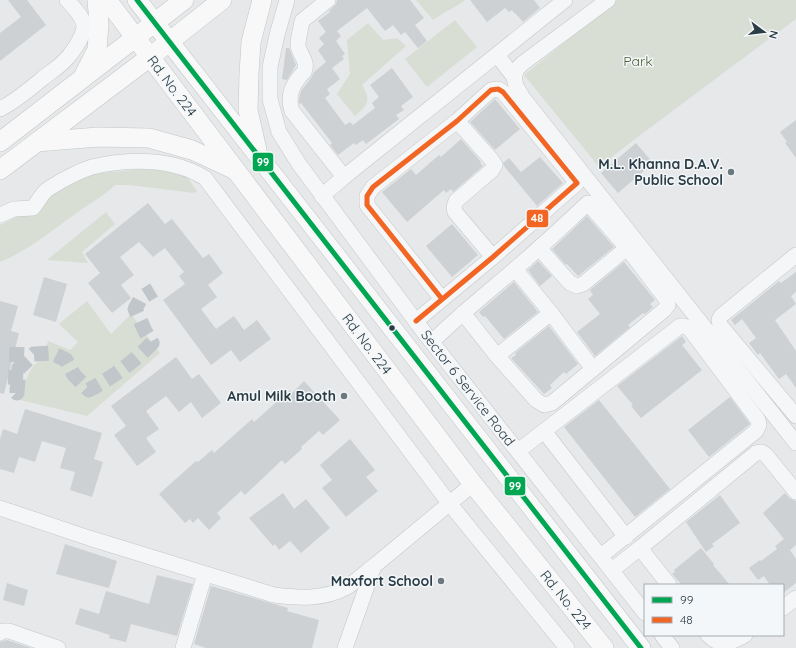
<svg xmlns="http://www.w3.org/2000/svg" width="796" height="648" viewBox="0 0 796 648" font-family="Quicksand,sans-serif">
<rect width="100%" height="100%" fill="#e6e8ea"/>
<g fill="#d9ded5">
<path d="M416,0H465C455,8 443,12 433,20Z"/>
<path d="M617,0H796V19L639,136L599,167L524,75Z"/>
<path d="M455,20L477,47L427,87L405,59Z"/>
<path d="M368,23L383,40L397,38L406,46L362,85C371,100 369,104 355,116L337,94L350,74L347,40Z"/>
<path d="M141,169L165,171L187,177L197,191L194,193L129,185H115C104,196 89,204 75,214C51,231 28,251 0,262V225L32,209L68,184L92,174Z"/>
<path d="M106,212L115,224L82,252L88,263L47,260Z"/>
<path d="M87,301L111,334L131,314L160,353L87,416L20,400C25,386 27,366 42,360L48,341L70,350L78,342L59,324Z"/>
</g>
<g fill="#ced1d3">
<path d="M8,0H27L46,25L0,61V33L21,17Z"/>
<path d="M337,0H410L424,18L415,25L427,41L418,48L405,32L401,35L393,25L385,31L367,8L337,31L341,36L336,41L345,54L342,56L344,59L332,68L340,79L327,89L330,94L325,98L345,125L350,122L353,125L375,108L372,103L379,97L370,85L392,68L413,97L401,106L404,110L396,115L399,119L366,144L363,140L356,145L354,143L338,155L330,145L332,143L301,103L299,104V99L301,91L311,78L314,72L326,62L318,50L324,44L319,38L326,32L318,21L330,12L329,11L336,4Z"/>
<path d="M470,0H534L540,8L523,22L515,13H514L512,10L509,12L505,8L487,22Z"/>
<path d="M286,48H289L296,65L287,80L282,79Z"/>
<path d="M495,99L520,129L495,150L470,122Z"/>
<path d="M796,120V158L785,143L787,142L780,132Z"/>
<path d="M461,139L481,162L480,163L483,166L453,192L451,189L446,193L444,190L407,222L382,192L411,169L416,175L439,155L441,157Z"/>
<path d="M636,143L653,163L618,193L601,173Z"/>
<path d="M540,157L563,183L537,206L504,166L503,163L509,158L521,172Z"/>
<path d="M148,203L165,224L172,219L203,258L209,254L223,273L208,285L217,297L201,309L216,329L234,316L244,330L257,320L271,339L240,362L231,350L211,365L163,300L185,284L179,276L184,272L165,248L153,257L139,242L120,257L134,275L121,285L131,298L112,313L88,283L100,273L85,254Z"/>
<path d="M587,216L614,247L578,276L567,264L566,265L552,249Z"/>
<path d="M452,224L478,255L452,277L426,246Z"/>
<path d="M538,261L552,276L540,286L528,270Z"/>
<path d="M624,262L655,300L650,304L653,307L645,314L643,313L628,325L630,327L595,356L577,332L600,314L588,299L593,295L590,290Z"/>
<path d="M796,272V292L791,296L796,304L775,320L796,351V388L786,374L779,379L760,353L758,355L749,343L756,338L742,319L735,325L731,320L779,281L781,283Z"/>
<path d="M44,277L67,284L56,322L33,315Z"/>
<path d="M514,282L538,312L504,339L485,316L483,317L479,312Z"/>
<path d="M0,301L18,306L11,331L19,333L4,394L0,393Z"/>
<path d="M549,326L578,364L566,374L564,372L550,385L552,388L544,394L511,358L516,355L515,353Z"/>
<path d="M682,336L686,342L682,345L702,370L641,418L631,406L633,405L617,386Z"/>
<path d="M176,357L192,379L199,374L221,403L202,418L191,402L179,412L166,396L146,411L159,429L146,438L156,452L137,466L114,435L126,426L111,406Z"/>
<path d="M304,381L340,420L323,435L319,431L301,447L302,449L285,464L282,460L245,495L241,491L217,513L221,518L209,530L198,518L193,523L190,519L185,523L159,494L196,461L198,462L212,450L214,453L252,419L254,422L290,390L292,393Z"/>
<path d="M730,397L750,424L709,457L688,430Z"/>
<path d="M599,400L670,489L635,517L564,427Z"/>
<path d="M25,409L102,433L94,459L103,462L92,497L70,490L75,472L60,468L66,448L42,441L35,462L19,457L14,473L0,469V439L3,429L17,434Z"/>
<path d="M350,439L375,470L366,477L378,491L346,517L322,488L332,480L320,465Z"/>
<path d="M283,493L294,509L306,499L330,528L301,553L290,541L279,550L275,544L273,546L249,518Z"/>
<path d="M785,493L789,498L796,501V545L790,550L796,559V583L783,593V585H770L764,576L758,580L749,568L760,560L761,561L777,549L775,546L784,539L763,513Z"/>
<path d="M720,495L740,523L712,544L714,546L706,552L686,522Z"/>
<path d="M65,544L117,561L109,588L56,574Z"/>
<path d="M701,548L714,564L713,565L730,585H682L672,574L675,572L674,570Z"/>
<path d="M157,575L193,584L177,636L131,624L126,642L109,638L110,635L75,624L80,608L99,614L106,591L149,604Z"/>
<path d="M7,583L28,590L24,606L3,600Z"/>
<path d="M211,586L288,608L287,611L319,620L312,648H206L194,644Z"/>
<path d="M7,640L31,648H0V642Z"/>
</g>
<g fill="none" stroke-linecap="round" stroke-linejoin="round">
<path stroke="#c0c6c9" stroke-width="15" stroke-dasharray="15 8" stroke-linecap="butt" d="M17,347L15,391L17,393V391L19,368L34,354L52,353L66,360L74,375L89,390C113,377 134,362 152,343L145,331L135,309L141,298L154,290"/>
<g stroke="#c4c6c8" stroke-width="16">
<g id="minor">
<path d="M287,0L277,35L270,67V99L279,132L299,164L423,331L645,613"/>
<path d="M328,0L302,21C301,28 298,38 298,45C299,55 309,61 304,72C302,74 299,77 298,79C290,89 288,99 292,111L344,177"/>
<path d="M497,55L514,77L516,86L523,98L796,443"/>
<path d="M514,77L517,69L523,63L608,0"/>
<path d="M0,109C16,101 30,89 43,78C52,71 62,65 69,56C75,48 84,36 84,26C83,16 73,7 67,0"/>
<path d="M457,121L491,159L495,165L492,170L456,201L454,207L455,212L493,257"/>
<path d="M322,196L344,177L565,0"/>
<path d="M0,215L14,209L33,208C38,202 42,193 48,189C52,186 57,184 61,181C71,176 81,170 92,167C128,158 173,158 205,178L449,503L567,648"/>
<path d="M539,248L570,283L577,286L583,284L627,248"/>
<path d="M796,255L721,316L719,320L720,325L796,416"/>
<path d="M515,269L551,313L593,369"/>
<path d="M416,321L493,257L577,183L503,92L498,89L491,90L457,121L373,187L367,196V205L442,299"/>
<path d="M432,342C458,316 487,293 515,269C540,248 564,225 588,203L627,248L666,299L668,305L664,310L552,403L544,405L536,400L497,356L463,313"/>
<path d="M497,356L551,313"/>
<path d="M518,451L544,431"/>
<path d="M0,508L89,538L274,595C298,598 324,600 347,587C356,581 365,573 374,566"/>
<path d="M601,556L756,431L759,425L758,420L689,328L684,326H680L544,431L626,537"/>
<path d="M612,570L640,548"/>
<path d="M669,585L640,548L756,453L762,452L766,455L796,492"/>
<path d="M783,608L796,598"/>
<path d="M0,633L3,631H9L58,648"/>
<path d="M662,635L672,648"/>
<path d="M708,635C721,648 731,643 745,635"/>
<path d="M183,648L205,574"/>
<path d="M345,648L374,566L473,484"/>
</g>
</g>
<g stroke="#c1c6c8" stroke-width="20">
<g id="major">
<path d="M107,0L473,484L604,648"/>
<path d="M137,0L641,648"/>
<path d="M85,73L97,50L99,24L97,0"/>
<path d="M0,142L184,0"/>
<path d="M37,142L98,137L149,138L192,150L233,169"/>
<path d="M257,150L248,110L249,74L251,42L262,0"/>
<path d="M0,170L150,57L222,0"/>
</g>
</g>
<use href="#minor" stroke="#f5f6f7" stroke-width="15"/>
<use href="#major" stroke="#f8f8f8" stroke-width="19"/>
<g stroke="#f4f7f9" stroke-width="8">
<path id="bus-1" d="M137,0L641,648"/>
</g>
<g stroke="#f4f7f9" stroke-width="8">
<path id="bus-2" d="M416,321L493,257L577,183L503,92L498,89L491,90L457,121L373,187L367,196V205L442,299"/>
</g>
<use href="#bus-1" stroke="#00a651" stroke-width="5"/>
<use href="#bus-2" stroke="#f26522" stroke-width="5"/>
</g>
<g fill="#6c787f" stroke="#f4f7f9" stroke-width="1.5">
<circle cx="731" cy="172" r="4"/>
<circle cx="344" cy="396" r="4"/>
<circle cx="441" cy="581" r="4"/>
</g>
<circle fill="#2a3c45" stroke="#f4f7f9" stroke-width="1.5" cx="392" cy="328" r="3.5"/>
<g text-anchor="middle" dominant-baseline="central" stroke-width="3" stroke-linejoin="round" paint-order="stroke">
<g font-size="14" fill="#4c6137" stroke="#f4f7f9">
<text x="638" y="61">Park</text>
</g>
<g font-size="14" fill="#2a3c45" stroke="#f4f7f9">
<text transform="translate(172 86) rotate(53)">Rd. No. 224</text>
<text transform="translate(367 344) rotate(53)">Rd. No. 224</text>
<text transform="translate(468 388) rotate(52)">Sector 6 Service Road</text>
<text transform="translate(566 600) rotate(51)">Rd. No. 224</text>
</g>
<g font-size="14" font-weight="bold" fill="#2a3c45" stroke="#f4f7f9" text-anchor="end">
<text x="723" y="164">M.L. Khanna D.A.V.<tspan x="723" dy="16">Public School</tspan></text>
<text x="336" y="396">Amul Milk Booth</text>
<text x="433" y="581">Maxfort School</text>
</g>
</g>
<g stroke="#f4f7f9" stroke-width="1.5">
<rect x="252" y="152" width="22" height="20" rx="4" fill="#00a651"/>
<rect x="526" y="209" width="23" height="19" rx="4" fill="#f26522"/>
<rect x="504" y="476" width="22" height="20" rx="4" fill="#00a651"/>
</g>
<g font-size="11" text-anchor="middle" font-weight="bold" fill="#fff">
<text x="263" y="166">99</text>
<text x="537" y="222">48</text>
<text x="515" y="490">99</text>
</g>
<rect x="644" y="584" width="140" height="52" fill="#f4f7f9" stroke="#a3acb1"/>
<rect x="652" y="597" width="20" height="6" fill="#00a651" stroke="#a3acb1"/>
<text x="680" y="604" font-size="12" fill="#2a3c45">99</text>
<rect x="652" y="617" width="20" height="6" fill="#f26522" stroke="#a3acb1"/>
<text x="680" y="624" font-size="12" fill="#2a3c45">48</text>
<g transform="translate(764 32) rotate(105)" stroke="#f4f7f9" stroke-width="3" paint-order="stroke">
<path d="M0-3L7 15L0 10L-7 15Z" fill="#2a3c45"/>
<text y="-6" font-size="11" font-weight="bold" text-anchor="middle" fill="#2a3c45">N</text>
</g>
</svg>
